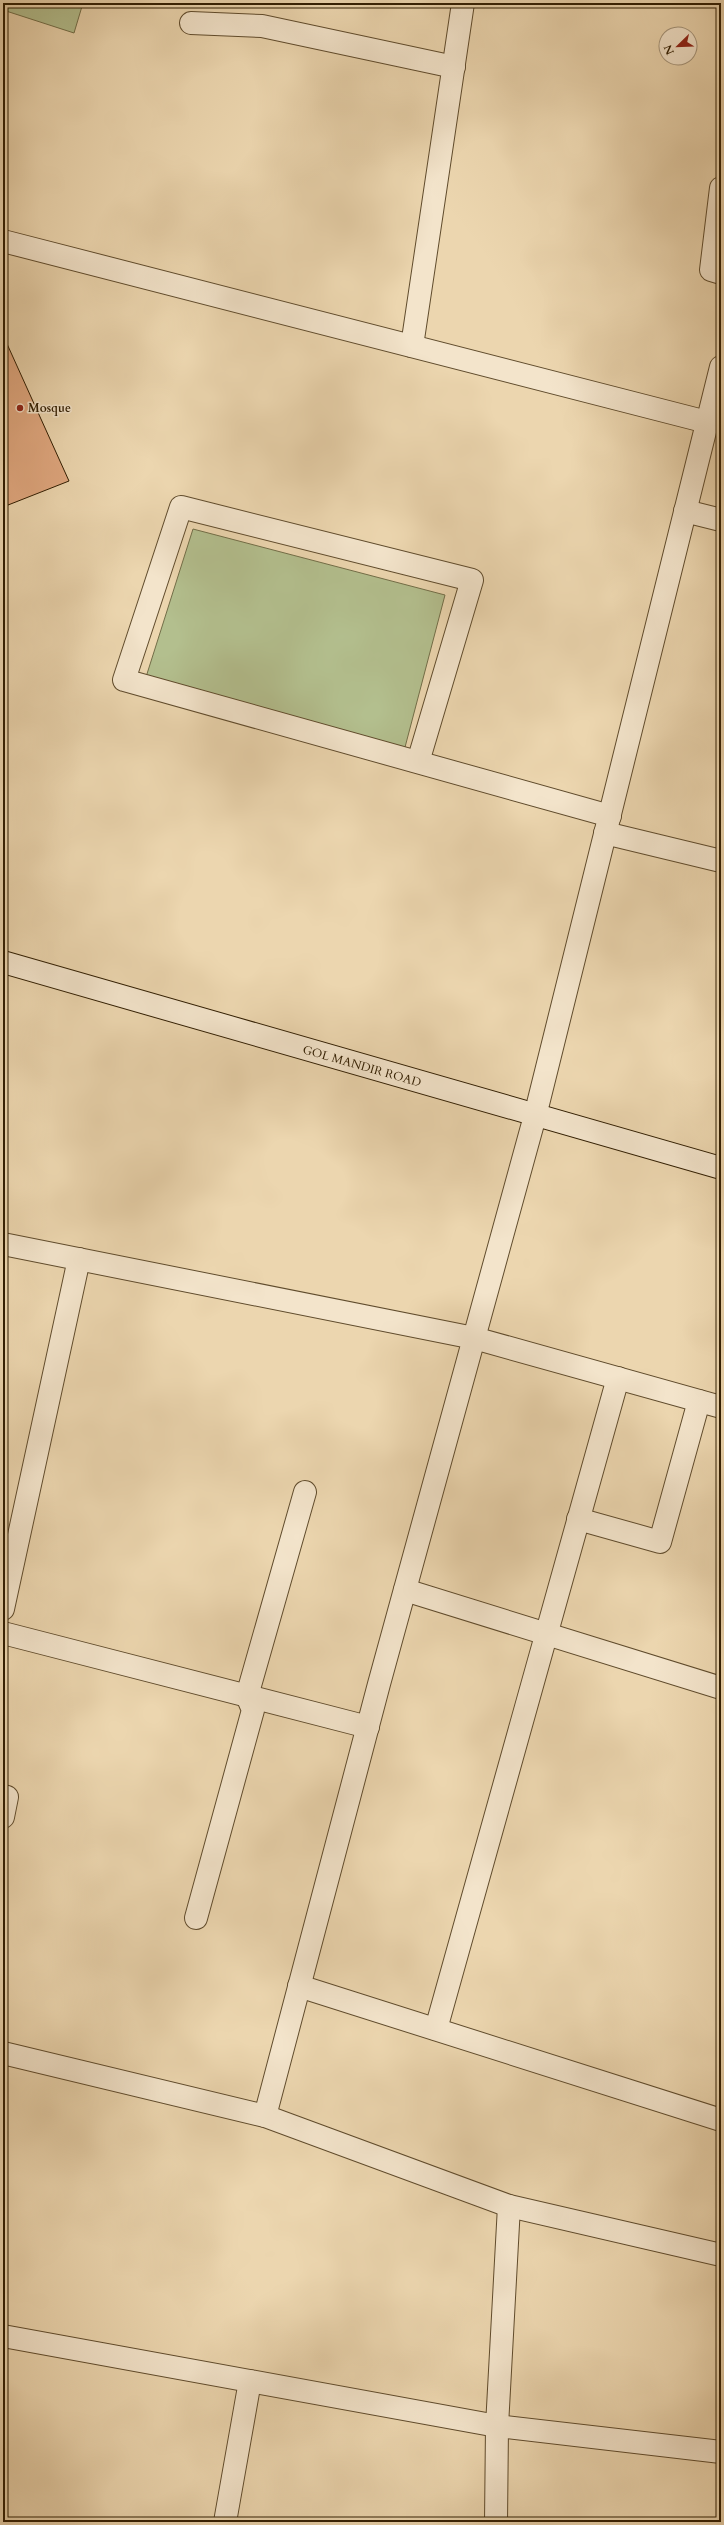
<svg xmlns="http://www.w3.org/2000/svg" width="724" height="2525" viewBox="0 0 724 2525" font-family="Cardo,serif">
<rect width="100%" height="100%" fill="#ecd6af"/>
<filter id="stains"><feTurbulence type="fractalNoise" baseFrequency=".005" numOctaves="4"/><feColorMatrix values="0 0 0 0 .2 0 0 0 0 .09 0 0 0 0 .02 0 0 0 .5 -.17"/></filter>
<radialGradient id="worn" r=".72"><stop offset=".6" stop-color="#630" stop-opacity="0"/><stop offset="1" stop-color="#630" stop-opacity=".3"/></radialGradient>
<g fill="#b3bf8e" stroke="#726e48">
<path d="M3,3H83L74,33L3,10Z"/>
<path d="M193,529L445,595L404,751L146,677Z"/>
</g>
<path fill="#e0a880" stroke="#311e02" d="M3,335L69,481L3,507Z"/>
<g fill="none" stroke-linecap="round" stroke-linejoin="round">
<g stroke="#604c2d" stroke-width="24">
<g id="street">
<path d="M191,23L262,26L454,67"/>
<path d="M721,188L711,270L721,273"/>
<path d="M3,241L707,422"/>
<path d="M412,346L463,3"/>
<path d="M685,511L721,520"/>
<path d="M418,762L472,580L181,507L124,680L610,816"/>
<path d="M605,833L721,861"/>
<path d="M3,1244L474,1338L721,1407"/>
<path d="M578,1519L660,1542L699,1401"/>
<path d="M405,1590L721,1688"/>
<path d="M3,1609L79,1259"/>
<path d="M3,1633L368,1727"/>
<path d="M3,1796L7,1797L3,1817"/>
<path d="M196,1918L253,1710L247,1696L305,1492"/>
<path d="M299,1986L721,2120"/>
<path d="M436,2029L618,1378"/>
<path d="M3,2053L265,2116L509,2206L721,2255"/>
<path d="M265,2116L379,1684L535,1116L721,367"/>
<path d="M3,2336L497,2426L721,2452"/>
<path d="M225,2522L250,2381"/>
<path d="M496,2522L497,2426L509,2206"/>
</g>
</g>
<g stroke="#311e02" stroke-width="24">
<path id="secondary" d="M3,962L721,1168"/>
</g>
<use href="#street" stroke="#f3e4cb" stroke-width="22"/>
<use href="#secondary" stroke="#f3e4cb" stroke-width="22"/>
</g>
<circle fill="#8f2418" stroke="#f3e4cb" stroke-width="1.5" cx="20" cy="408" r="4"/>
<g text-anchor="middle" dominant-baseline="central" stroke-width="3" stroke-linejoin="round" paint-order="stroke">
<g font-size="12" font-weight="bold" fill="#311e02" stroke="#f3e4cb" text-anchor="start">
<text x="28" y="408">Mosque</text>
</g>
<g font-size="12" fill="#311e02" stroke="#f3e4cb">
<text transform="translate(362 1066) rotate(16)">GOL MANDIR ROAD</text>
</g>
</g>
<rect width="724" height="2525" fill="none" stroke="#ecd6af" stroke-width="16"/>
<rect x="4" y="4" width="716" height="2517" fill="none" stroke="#311e02" stroke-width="2"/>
<rect x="8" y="8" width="708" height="2509" fill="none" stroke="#311e02"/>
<g transform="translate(678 46) rotate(247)"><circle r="19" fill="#f3e4cb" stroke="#a5957b"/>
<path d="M0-3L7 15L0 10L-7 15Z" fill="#8f2418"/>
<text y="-6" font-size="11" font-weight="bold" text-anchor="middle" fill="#311e02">N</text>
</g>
<rect width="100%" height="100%" filter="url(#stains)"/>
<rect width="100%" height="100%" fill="url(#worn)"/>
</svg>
